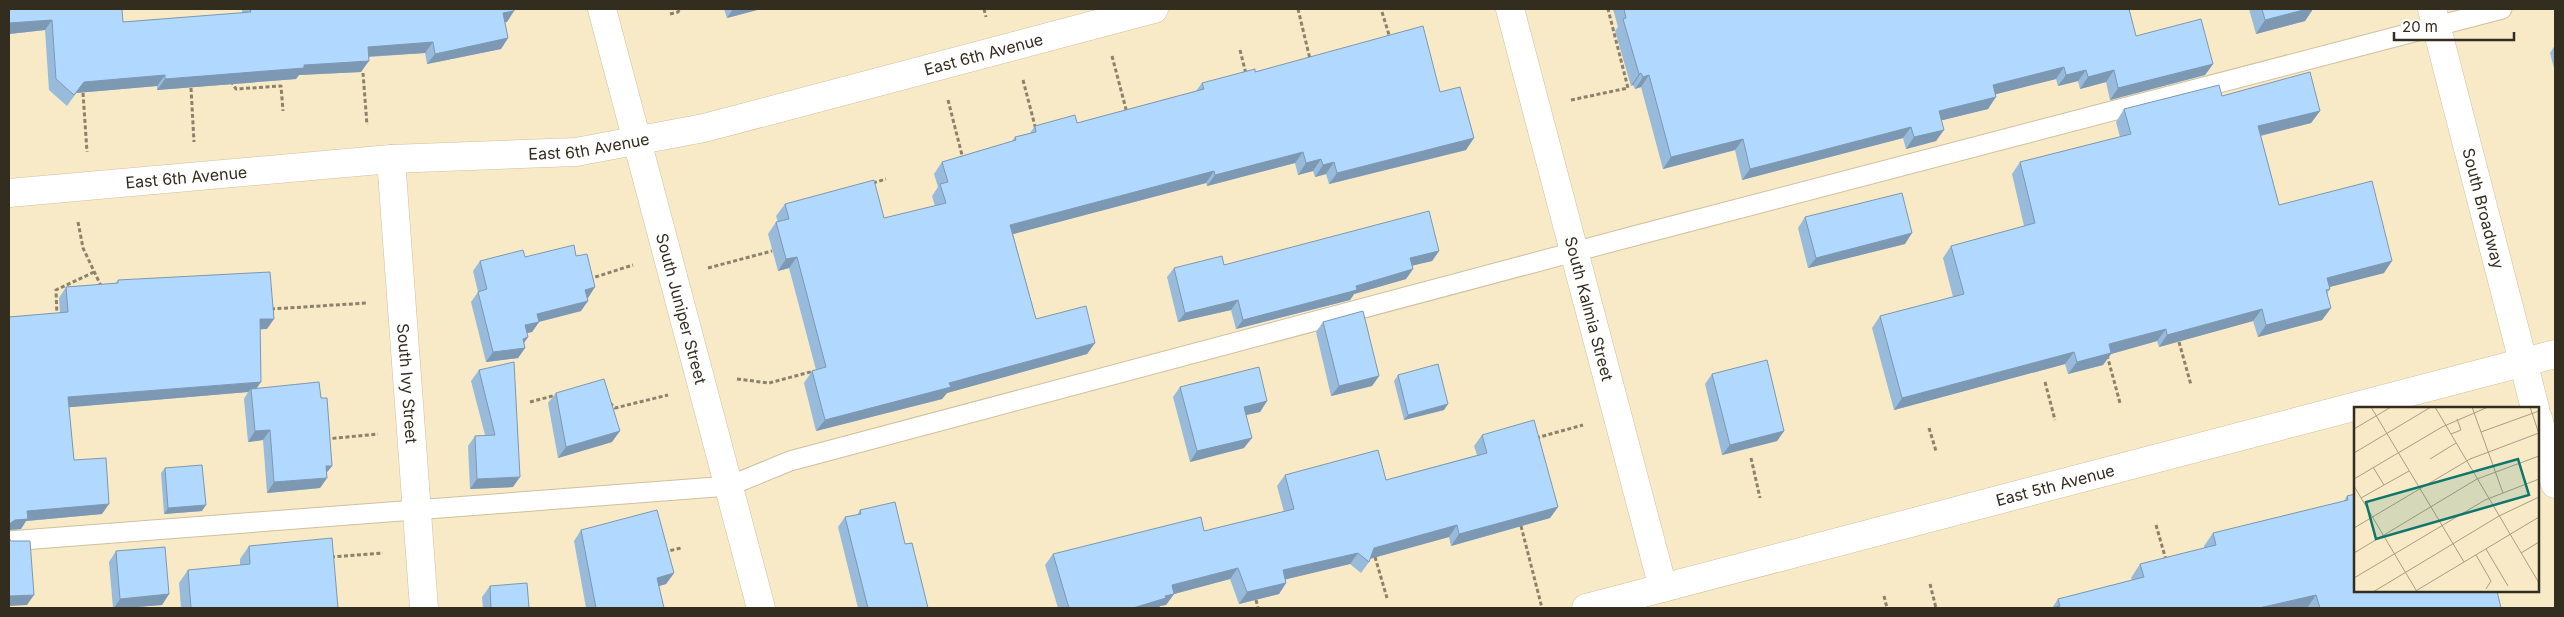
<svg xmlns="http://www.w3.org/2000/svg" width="2564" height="617" viewBox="0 0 2564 617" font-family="Inter,sans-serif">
<rect width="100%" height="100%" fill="#f8e9c7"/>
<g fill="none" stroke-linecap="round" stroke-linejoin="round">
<g stroke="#cfc09f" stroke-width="21">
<path id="service" d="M9,541L729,486L790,461L1634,236L2502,9"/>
</g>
<g stroke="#cfc09f" stroke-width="29">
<g id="minor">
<path id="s1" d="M1510,9L1663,588"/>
<path id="s2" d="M391,159L424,608"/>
<path id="s3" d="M9,193L391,159L576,152L704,128L1154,9"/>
</g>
</g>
<g stroke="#cfc09f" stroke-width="29">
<g id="tertiary">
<path id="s4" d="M2432,9L2535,408"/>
<path d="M2538,418L2555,484"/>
<path id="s5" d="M1586,608L2555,354"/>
</g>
</g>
<g stroke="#cfc09f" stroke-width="29">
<g id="secondary">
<path id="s6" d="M602,9L761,608"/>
</g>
</g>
<g stroke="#8c826c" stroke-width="3" stroke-dasharray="4 2.5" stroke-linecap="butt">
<path d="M984,9L986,17"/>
<path d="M1298,9L1310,59"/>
<path d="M1382,12L1390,38"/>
<path d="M670,14L678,12L680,9"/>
<path d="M1240,50L1246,74"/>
<path d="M1112,56L1127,113"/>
<path d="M363,73L367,125"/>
<path d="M1023,80L1036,130"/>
<path d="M231,81L236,89L281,86L283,111"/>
<path d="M191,88L194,142"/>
<path d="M83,93L87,152"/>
<path d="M948,100L963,159"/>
<path d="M1571,100L1628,88L1608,9"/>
<path d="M873,183L886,179"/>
<path d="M78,222L83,248L102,288"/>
<path d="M708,268L772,251"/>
<path d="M589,279L633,265"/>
<path d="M271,309L367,303"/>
<path d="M57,317L56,290L94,272"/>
<path d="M2179,342L2191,385"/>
<path d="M2107,355L2120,403"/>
<path d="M737,379L769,383L814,371"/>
<path d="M2045,382L2055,420"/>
<path d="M530,402L556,395"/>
<path d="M610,403L615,408L668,395"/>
<path d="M1929,428L1936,451"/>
<path d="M1536,438L1583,425"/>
<path d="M326,439L378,434"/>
<path d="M1751,458L1760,498"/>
<path d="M2156,525L2166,560"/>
<path d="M1521,526L1542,608"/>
<path d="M664,552L681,548"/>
<path d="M331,557L383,553"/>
<path d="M1375,557L1387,598"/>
<path d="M1930,584L1936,608"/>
<path d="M1884,596L1887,608"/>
<path d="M1256,600L1258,608"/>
</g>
<use href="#service" stroke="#fff" stroke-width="19"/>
<use href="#minor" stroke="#fff" stroke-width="28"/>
<use href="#tertiary" stroke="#fff" stroke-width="28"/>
<use href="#secondary" stroke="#fff" stroke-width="28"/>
</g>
<g fill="#98bbdb">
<path d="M9,9L123,22L242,13V9H514L507,22H505L508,38L501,49L427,64L425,53L369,57L361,72L299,75L296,79L157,90V86L76,93L67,106L49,90L45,30L9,34Z"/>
<path d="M724,9H761L727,18Z"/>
<path d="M1613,9H2129L2136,36L2213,64L2205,75L2110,100L2106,82L2080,89L2078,81L2058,86L2056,79L1996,94L1988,109L1942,120L1936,141L1906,149L1903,138L1742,180L1735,150L1663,169L1641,87L1635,89L1633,85L1631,86L1615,31L1618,27Z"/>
<path d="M2249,9H2313L2305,21L2256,34Z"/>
<path d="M2555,45V72L2550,53Z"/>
<path d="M1255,72L1440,92L1466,150L1329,184L1326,174L1315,177L1313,171L1298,175L1295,163L1207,186L1206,183L1013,234L1036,319L1095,343L1087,354L947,393L942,399L816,431L804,383L812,371L816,370L789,268L778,271L768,234L776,222H778L776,216L785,204L884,218L935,206L932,196L938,187L934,174L942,162L1012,141L1015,137L1030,133L1035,126L1077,123L1196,91L1202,83Z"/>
<path d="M2222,96L2320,111L2311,123L2261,136L2279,205L2384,273L2329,287L2330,289L2327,294L2331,308L2322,320L2258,337L2253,321L2159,347L2157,341L2111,354L2103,365L2068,374L2065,364L1894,410L1872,328L1880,316L1953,297L1943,258L1951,246L2024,226L2012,174L2020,162L2120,137L2116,122L2124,109Z"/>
<path d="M1805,217L1905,244L1808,268L1798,228Z"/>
<path d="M1439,251L1432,261L1412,265L1413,269L1406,279L1354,294L1350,300L1236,329L1231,310L1178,322L1167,277L1174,268Z"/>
<path d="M576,256L588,298H587L581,311L539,322L532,332L527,333L528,337L524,343L525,348L518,358L486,362L471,302L478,292L473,271L480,261L525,257Z"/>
<path d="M118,280L267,329H260L261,382L256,388L321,398L332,466L326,473L327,478L320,488L267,493L263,440L248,442L244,399L248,392L69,407L74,460L102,514L26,521L21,529L9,530V317L60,313L59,298L66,287L116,283Z"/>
<path d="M1323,322L1379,376L1372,386L1331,396L1316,332Z"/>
<path d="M479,370L513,487L470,489L468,446L475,436L485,435L471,381Z"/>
<path d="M1712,374L1784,431L1777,441L1722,455L1705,384Z"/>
<path d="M1398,375L1444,410L1404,420L1394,381Z"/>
<path d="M1180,387L1267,401L1260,412L1246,415L1244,448L1190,462L1173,397Z"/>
<path d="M556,393L612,442L558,458L548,403Z"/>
<path d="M1482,435L1558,507L1550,518L1451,546L1449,537L1370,558L1369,562L1361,573L1350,564L1285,579L1286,583L1279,594L1239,604L1230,579L1174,594L1166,605L1160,606L1159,608H1058L1045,565L1053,554L1204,531L1284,512L1277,486L1285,475L1386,480L1477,455L1474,446Z"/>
<path d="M165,468L202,511L164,514L161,473Z"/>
<path d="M2347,496L2501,608H2052L2058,599L2132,580L2131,578L2140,564L2204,548V546L2213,533L2344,501Z"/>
<path d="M860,510L905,544L928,608H858L838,527L845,517L857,515Z"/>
<path d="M581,530L674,573L666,584L659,586L664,608H586L574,541Z"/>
<path d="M249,546L338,608H181L179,583L188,570L240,565V559Z"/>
<path d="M116,551L169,594L162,605L124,608H113L109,562Z"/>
<path d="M490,586L529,608H483L482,597Z"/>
</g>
<g fill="#7c98b2">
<path d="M733,9H761L727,18Z"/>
<path d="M2307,9H2313L2305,21L2256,34L2265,20Z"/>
<path d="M514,11L507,22L495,24L503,13Z"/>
<path d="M52,20L45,30L9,34V23Z"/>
<path d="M508,38L501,49L427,64L435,54Z"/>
<path d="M433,42L425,53L360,57L368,47Z"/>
<path d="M369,61L361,72L299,75L296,79L157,90L165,79L304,65Z"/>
<path d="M2213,64L2205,75L2110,100L2118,88Z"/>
<path d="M2064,67L2056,79L1985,97L1993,85Z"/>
<path d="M2086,70L2078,81L2058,86L2066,75Z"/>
<path d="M2114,70L2106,82L2080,89L2088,77Z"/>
<path d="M1641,73L1633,85L1631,86L1639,74Z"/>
<path d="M165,75L157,86L76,93L67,106L84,82Z"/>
<path d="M1649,75L1641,87L1635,89L1643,77Z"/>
<path d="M1996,97L1988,109L1931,123L1939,111Z"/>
<path d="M2320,111L2311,123L2250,138L2258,126Z"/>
<path d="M1911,127L1903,138L1742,180L1750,169Z"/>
<path d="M1944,130L1936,141L1906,149L1914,137Z"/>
<path d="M1474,138L1466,150L1329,184L1337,173Z"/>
<path d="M1743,139L1735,150L1663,169L1671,157Z"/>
<path d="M1303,152L1295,163L1207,186L1215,175Z"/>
<path d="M1321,159L1313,171L1298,175L1306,163Z"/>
<path d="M1334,162L1326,174L1315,177L1323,165Z"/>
<path d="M1214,171L1206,183L1002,237L1010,225Z"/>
<path d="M1912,233L1905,244L1808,268L1816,258Z"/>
<path d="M1439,251L1432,261L1403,268L1410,258Z"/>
<path d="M797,257L789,268L778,271L786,259Z"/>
<path d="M2392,261L2384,273L2318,290L2327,278Z"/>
<path d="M1413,269L1406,279L1354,294L1350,300L1236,329L1243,320Z"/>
<path d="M595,287L588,298L578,300L585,290Z"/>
<path d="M1238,300L1231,310L1178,322L1185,313Z"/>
<path d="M588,301L581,311L530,324L537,314Z"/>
<path d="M2331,308L2322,320L2258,337L2266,325Z"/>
<path d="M2262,309L2253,321L2159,347L2167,335Z"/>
<path d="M260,319H274L267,329L252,330Z"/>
<path d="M539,322L532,332L518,335L525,325Z"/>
<path d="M2166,329L2157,341L2111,354L2103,365L2068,374L2077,362L2109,344Z"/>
<path d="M528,337L521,347L523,339Z"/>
<path d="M1095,343L1087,354L947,393L942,399L816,431L825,420L949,383Z"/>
<path d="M525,348L518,358L486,362L493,352Z"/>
<path d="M2074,352L2065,364L1894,410L1902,398Z"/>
<path d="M1379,376L1372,386L1331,396L1339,386Z"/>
<path d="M261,382L254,392L251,389L248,392L61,408L68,397Z"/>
<path d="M1267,401L1260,412L1237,417L1244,407Z"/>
<path d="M1448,404L1444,410L1404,420L1408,415Z"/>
<path d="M270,430L263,440L248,442L255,431Z"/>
<path d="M620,431L612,442L558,458L566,447Z"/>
<path d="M1784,431L1777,441L1722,455L1730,445Z"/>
<path d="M1252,438L1244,448L1190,462L1197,451Z"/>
<path d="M326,466H332L324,476Z"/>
<path d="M520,477L513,487L470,489L477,479Z"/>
<path d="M327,478L320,488L267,493L274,482Z"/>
<path d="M109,504L102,514L26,521L21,529L9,530V524L27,511Z"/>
<path d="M206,505L202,511L164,514L168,508Z"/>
<path d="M1558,507L1550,518L1451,546L1459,534Z"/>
<path d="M1457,525L1449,537L1366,560L1374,548Z"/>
<path d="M1358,553L1350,564L1275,582L1283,570Z"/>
<path d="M1238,568L1230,579L1174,594L1166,605L1160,606L1159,608H1133L1172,585Z"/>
<path d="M674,573L666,584L649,589L657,578Z"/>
<path d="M1286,583L1279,594L1239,604L1247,592Z"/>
<path d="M169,594L162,605L124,608H114L120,599Z"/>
<path d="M34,595L27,605L9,606V596Z"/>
<path d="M2316,595L2307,608H2259Z"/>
</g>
<g fill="#b1d9ff" stroke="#7c98b2">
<path d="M9,9H122L123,22L251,12L250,9H514V11L503,13L508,38L435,54L433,42L368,47L369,61L304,65V68L165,79V75L84,82L74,95L56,79L52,20L9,23Z"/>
<path d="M1624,9H2129L2136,36L2201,19L2213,64L2118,88L2114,70L2088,77L2086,70L2066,75L2064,67L1993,85L1996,97L1939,111L1944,130L1914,137L1911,127L1750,169L1743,139L1671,157L1649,75L1643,77L1641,73L1639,74L1623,19L1626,18Z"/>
<path d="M2262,9H2307L2265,20Z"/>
<path d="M1423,26L1440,92L1460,87L1474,138L1337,173L1334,162L1323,165L1321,159L1306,163L1303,152L1215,175L1214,171L1010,225L1036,319L1086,306L1095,343L949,383L951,387L825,420L812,371L826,367L797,257L786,259L776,222L789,219L785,204L874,180L884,218L946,203L940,184L948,182L942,162L1016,140L1015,137L1036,132L1035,126L1075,115L1077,123L1204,89L1202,83L1255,69V72Z"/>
<path d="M2310,72L2320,111L2258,126L2279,205L2372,181L2392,261L2327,278L2330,289L2326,290L2331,308L2266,325L2262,309L2167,335L2166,329L2109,344L2111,353L2077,362L2074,352L1902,398L1880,316L1964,294L1951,246L2035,223L2020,162L2131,134L2124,109L2219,85L2222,96Z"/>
<path d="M1902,193L1912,233L1816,258L1805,217Z"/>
<path d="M1429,211L1439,251L1410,258L1413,269L1356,286L1357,290L1243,320L1238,300L1185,313L1174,268L1222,256L1224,265Z"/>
<path d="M574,245L576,256L587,254L595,287L585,290L588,301L537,314L539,322L525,325L528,337L523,339L525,348L493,352L478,292L487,289L480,261L523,250L525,257Z"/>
<path d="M270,272L274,319H260L261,382L68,397L74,460L106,458L109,504L27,511L28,519L15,520L9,524V317L68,312L66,287L118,283V280Z"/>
<path d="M1363,311L1379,376L1339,386L1323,322Z"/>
<path d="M1767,360L1784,431L1730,445L1712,374Z"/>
<path d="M514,362L520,477L477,479L475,436L495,435L479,370Z"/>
<path d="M1438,364L1448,404L1408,415L1398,375Z"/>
<path d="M1259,367L1267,401L1244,407L1252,438L1197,451L1180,387Z"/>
<path d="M604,379L620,431L566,447L556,393Z"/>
<path d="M319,382L321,398H327L332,466H326L327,478L274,482L270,430L255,431L251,389Z"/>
<path d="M1534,420L1558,507L1459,534L1457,525L1374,548L1369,562L1358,553L1283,570L1286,583L1247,592L1238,568L1172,585L1174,594L1165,596L1166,598L1133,608H1069L1053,554L1201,517L1204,531L1294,509L1285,475L1378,450L1386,480L1487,453L1482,435Z"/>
<path d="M202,465L206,505L168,508L165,468Z"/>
<path d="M2355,494V591H2497L2501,608H2320L2316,595L2259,608H2052L2060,606L2058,599L2144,577L2140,564L2216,545L2213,533L2348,500L2347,496Z"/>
<path d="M895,502L905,544L912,543L928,608H868L845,517L861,514L860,510Z"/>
<path d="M657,510L674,573L657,578L664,608H596L581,530Z"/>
<path d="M9,538L11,541H30L34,595L9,596Z"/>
<path d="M332,538L338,608H191L188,570L250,564L249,546Z"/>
<path d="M165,547L169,594L120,599L116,551Z"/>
<path d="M527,583L529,608H491L490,586Z"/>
</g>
<g text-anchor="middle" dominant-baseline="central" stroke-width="4" stroke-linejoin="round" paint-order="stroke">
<g font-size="16" fill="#332d20" stroke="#fff">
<text stroke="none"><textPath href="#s3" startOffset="988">East 6th Avenue</textPath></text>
<text stroke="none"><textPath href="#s3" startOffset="582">East 6th Avenue</textPath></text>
<text stroke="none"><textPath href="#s3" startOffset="178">East 6th Avenue</textPath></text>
<text stroke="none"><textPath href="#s4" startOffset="206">South Broadway</textPath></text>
<text stroke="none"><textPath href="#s6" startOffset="310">South Juniper Street</textPath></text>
<text stroke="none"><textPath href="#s1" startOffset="310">South Kalmia Street</textPath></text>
<text stroke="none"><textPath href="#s2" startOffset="225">South Ivy Street</textPath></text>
<text stroke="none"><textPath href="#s5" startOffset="485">East 5th Avenue</textPath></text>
</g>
</g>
<g transform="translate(2354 407)">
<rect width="185" height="185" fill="#f8e9c7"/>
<path fill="none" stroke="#a99e84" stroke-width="1" d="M17,0L110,155M81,0L185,176M118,0L149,86M176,0L185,27M0,22L37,0M127,25L185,4M97,27L107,23L103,12M0,46L77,0M76,52L102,36M19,60L30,78M0,72L88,20L134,0M0,79L62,183M7,91L55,64M0,121L116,52L185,26M132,142L154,179M0,146L123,72L185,49M167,146L185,135M122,148L137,174L132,182M0,171L131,93L185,72M19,185L145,109L185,90M60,185L185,110"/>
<path fill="#0f766e" fill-opacity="0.15" stroke="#0f766e" stroke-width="2.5" d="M164,52L175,88L22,132L12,95Z"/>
<rect width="185" height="185" fill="none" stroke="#332d20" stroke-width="2.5"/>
</g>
<rect width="2564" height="617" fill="none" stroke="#332d20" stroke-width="20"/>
<path d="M2394 32v8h120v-8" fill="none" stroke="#332d20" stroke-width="2.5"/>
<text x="2402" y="32" font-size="15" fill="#332d20" stroke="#ffffff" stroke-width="4" paint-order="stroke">20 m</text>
</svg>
